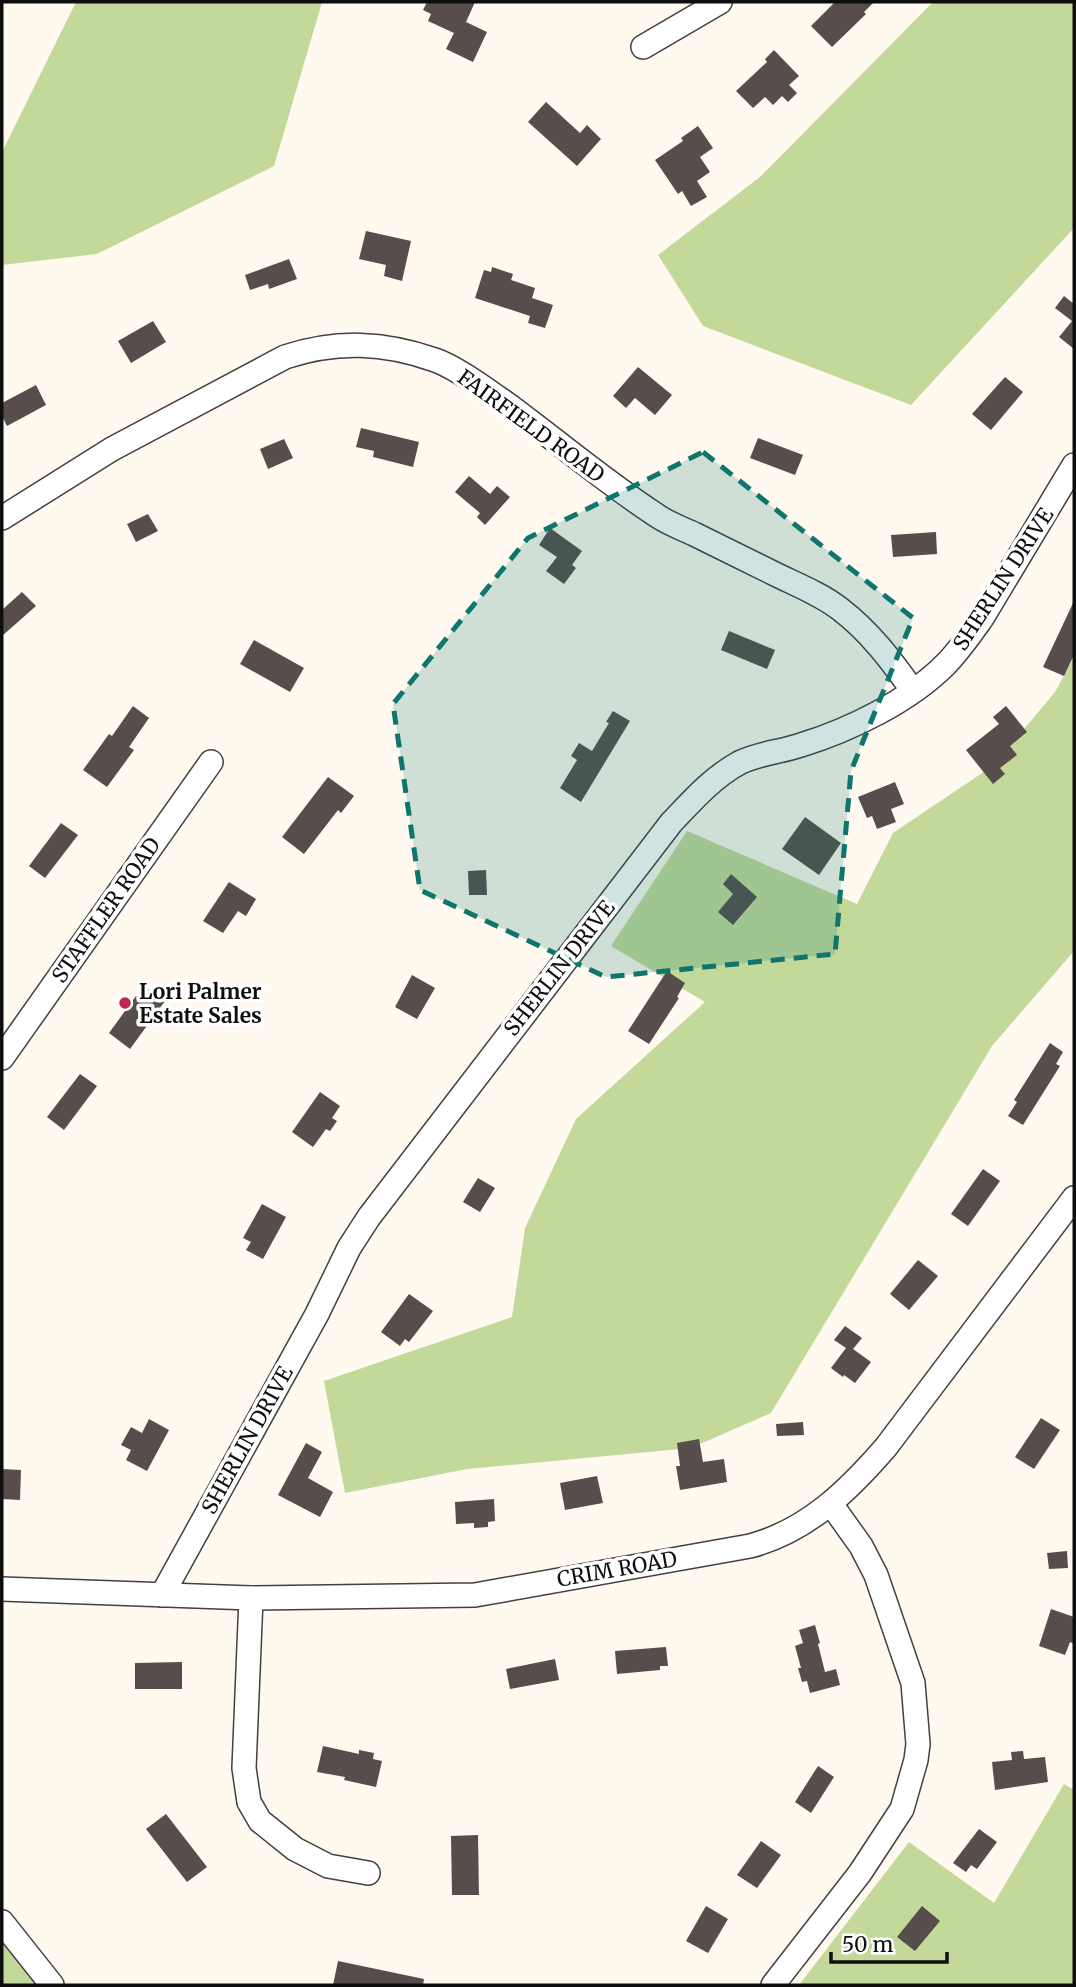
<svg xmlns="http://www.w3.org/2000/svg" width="1076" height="1987" viewBox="0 0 1076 1987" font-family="Merriweather,serif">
<rect width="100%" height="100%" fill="#fff9f0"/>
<g fill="#c3d99a">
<path d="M76,2H322L274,166L97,254L2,265V152Z"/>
<path d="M933,2H1074V228L911,405L703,326L658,255L760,177Z"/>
<path d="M1074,657V951L992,1046L771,1413L691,1448L467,1469L345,1493L324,1381L512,1317L525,1228L576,1119L705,1002L611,946L687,831L857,904L893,833L994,765L1055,692Z"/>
<path d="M1064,1784L1074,1790V1985H799L909,1842L994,1903Z"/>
<path d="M2,1943L36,1985H2Z"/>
</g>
<g fill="#574d4b">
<path d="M427,2H475L466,22L487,32L473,62L446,49L454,33L428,21L431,14L423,10Z"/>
<path d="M835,2H874L864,12L866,14L832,47L811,26Z"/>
<path d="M774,50L799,76L789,85L797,93L788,102L782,96L773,105L765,97L753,108L736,91L767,62L765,59Z"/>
<path d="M546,102L580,133L587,125L601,139L577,166L528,122Z"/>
<path d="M698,126L713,148L700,157L710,172L697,181L707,197L691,206L682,191L678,194L655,160L683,141L681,138Z"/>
<path d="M366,231L411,241L402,281L384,276L386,265L359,259Z"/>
<path d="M289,259L297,279L269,289L268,284L250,290L245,275Z"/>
<path d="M492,267L513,274L511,280L535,288L532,298L553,305L545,328L528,323L530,316L475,298L484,270L491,272Z"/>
<path d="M1064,296L1074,304V349L1059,337L1072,321L1055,308Z"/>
<path d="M153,321L166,342L131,363L118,341Z"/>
<path d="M638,367L672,395L655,415L635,398L626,408L613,396Z"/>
<path d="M1005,377L1023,392L991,430L972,414Z"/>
<path d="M36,385L46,405L7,426L2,416V403Z"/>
<path d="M361,428L419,442L413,467L373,457L374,451L356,447Z"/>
<path d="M758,438L803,455L795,475L750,458Z"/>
<path d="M284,439L293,458L268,469L260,449Z"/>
<path d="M469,476L490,494L497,486L510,497L485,525L477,517L480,513L455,492Z"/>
<path d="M148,514L158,531L136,542L127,524Z"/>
<path d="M550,528L582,551L572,565L576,568L564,584L546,571L557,557L539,545Z"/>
<path d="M936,532L937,554L893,557L891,535Z"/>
<path d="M22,592L36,606L2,636V610Z"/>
<path d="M1074,601V655L1064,676L1043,667Z"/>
<path d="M729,631L775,650L767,669L721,650Z"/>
<path d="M254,640L304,668L290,692L240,664Z"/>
<path d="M133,706L149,718L129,747L134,750L107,787L83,770L109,734L112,736Z"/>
<path d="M1006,706L1027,732L1010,746L1017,755L1000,768L1005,774L993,784L966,750L999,724L993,717Z"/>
<path d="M613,711L630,721L581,802L560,788L577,760L571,756L579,743L592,751L609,723L606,722Z"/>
<path d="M328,777L354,796L341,813L338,810L304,854L282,837Z"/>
<path d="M895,782L904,804L891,809L896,822L877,829L872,816L867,818L858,797Z"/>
<path d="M805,817L841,843L819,875L782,849Z"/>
<path d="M61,823L78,835L45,878L29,866Z"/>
<path d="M486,870L487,895H469L468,871Z"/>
<path d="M731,874L757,897L733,925L718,912L733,894L723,884Z"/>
<path d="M229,882L256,899L246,916L238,911L223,933L203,921Z"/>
<path d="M667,971L685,983L677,997L679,998L649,1044L628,1031Z"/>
<path d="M412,975L435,988L417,1019L395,1007Z"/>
<path d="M145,987L165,1001L130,1049L109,1033L136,996L138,997Z"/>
<path d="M1050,1043L1063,1052L1056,1064L1060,1066L1023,1125L1008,1116L1017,1102L1014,1100Z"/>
<path d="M80,1074L97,1086L64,1130L47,1117Z"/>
<path d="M320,1092L340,1106L332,1118L337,1121L330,1131L326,1129L313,1147L292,1132Z"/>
<path d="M983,1169L1000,1181L968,1226L951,1214Z"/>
<path d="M478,1178L495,1188L480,1212L463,1202Z"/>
<path d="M262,1204L286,1217L263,1259L246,1250L251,1242L243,1238Z"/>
<path d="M918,1260L938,1276L909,1310L890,1294Z"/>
<path d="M409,1294L433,1311L409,1342L405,1339L400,1346L381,1332Z"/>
<path d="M845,1326L862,1338L853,1349L871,1362L855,1383L844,1375L843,1377L831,1368L846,1348L834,1340Z"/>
<path d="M1041,1418L1060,1430L1034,1469L1015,1457Z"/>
<path d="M149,1419L169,1430L147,1471L126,1460L131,1450L121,1445L131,1427L142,1433Z"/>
<path d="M803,1422L804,1435L777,1436L776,1424Z"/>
<path d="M699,1439L703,1462L724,1459L727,1482L680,1490L676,1466H680L677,1443Z"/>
<path d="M306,1443L322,1452L308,1478L333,1492L320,1517L278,1495Z"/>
<path d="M2,1469L21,1470L20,1500L2,1499Z"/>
<path d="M597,1476L603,1503L565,1510L560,1483Z"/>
<path d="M494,1499L495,1521L488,1522V1527L474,1528V1523L456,1524L455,1502Z"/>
<path d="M1067,1551L1068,1568L1049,1569L1047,1553Z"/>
<path d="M1051,1609L1074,1617V1644L1070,1642L1065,1655L1039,1646Z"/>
<path d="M815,1625L820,1643L818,1644L825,1672L836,1669L840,1685L810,1693L807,1681L802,1682L798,1668H801L795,1646L803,1643L799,1630Z"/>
<path d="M666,1647L668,1666H660V1670L617,1674L615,1651Z"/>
<path d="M555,1659L559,1680L510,1689L506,1669Z"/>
<path d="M182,1662V1689H135V1663Z"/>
<path d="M323,1746L359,1754V1750L374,1753L373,1759L382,1761L376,1787L344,1780L345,1777L317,1772Z"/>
<path d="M1023,1751L1024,1759L1045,1757L1048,1782L995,1790L992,1762L1012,1760L1011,1752Z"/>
<path d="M818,1766L834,1777L811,1813L795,1802Z"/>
<path d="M166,1814L207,1867L187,1882L146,1829Z"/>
<path d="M979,1829L997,1842L977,1869L971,1865L966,1872L953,1863Z"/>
<path d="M478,1835L479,1895H452L451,1836Z"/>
<path d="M761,1841L781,1855L757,1888L737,1875Z"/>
<path d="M706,1906L728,1919L708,1953L686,1941Z"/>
<path d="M922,1906L940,1921L915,1951L897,1937Z"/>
<path d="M338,1961L424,1979L423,1985H333Z"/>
</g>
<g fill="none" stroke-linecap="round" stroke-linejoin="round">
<g stroke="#414141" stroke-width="26">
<g id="minor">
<path d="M643,47L720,2"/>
<path d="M2,518L112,449L285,357C337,340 384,342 435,360C456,367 488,391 507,404C557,441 604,481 656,515C667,523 681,528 694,534C722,548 751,562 779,576C800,586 822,595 840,609C870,632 891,660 913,691"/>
<path d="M2,1058L211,762"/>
<path d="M2,1589L251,1598L475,1595L750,1546C807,1531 848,1491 886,1447L1074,1198"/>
<path d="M162,1595L317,1314L349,1248L369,1217L671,823C692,801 712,778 739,763C759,753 781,752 801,745C850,730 909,701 945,665C959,651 970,635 982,618L1074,465"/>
<path d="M251,1598L244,1768L249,1802L260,1821L295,1849L328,1866L368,1873"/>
<path d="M2,1922L52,1985"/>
<path d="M773,1985L860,1873L902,1809L916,1760L918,1744L913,1683L876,1575L861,1546L831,1504"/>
</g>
</g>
<use href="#minor" stroke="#fff" stroke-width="23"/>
</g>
<path fill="#0f766e" fill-opacity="0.2" stroke="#0f766e" stroke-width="5" stroke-dasharray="14 9" stroke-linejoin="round" d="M703,452L913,618L851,771L835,954L606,977L420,890L393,704L528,538Z"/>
<circle fill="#bd284c" stroke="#fff" stroke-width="2.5" cx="125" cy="1003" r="7"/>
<g text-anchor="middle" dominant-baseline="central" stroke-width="7" stroke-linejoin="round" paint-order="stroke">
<g font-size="21" fill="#0e0e0e" stroke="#fff">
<text transform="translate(531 426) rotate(36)">FAIRFIELD ROAD</text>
<text transform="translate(1003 579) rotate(-57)">SHERLIN DRIVE</text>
<text transform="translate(106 910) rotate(-55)">STAFFLER ROAD</text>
<text transform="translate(559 968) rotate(-52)">SHERLIN DRIVE</text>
<text transform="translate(247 1440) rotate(-61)">SHERLIN DRIVE</text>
<text transform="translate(617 1569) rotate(-10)">CRIM ROAD</text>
</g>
<g font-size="21" font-weight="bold" fill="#0e0e0e" stroke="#fff" text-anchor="start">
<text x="139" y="991">Lori Palmer<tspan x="139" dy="24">Estate Sales</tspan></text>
</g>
</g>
<rect width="1076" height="1987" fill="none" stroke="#0e0e0e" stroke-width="7"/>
<path d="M831 1952v10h116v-10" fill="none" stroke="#0e0e0e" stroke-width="3.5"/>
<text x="842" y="1952" font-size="21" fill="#0e0e0e" stroke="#ffffff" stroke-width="5" paint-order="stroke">50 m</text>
</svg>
